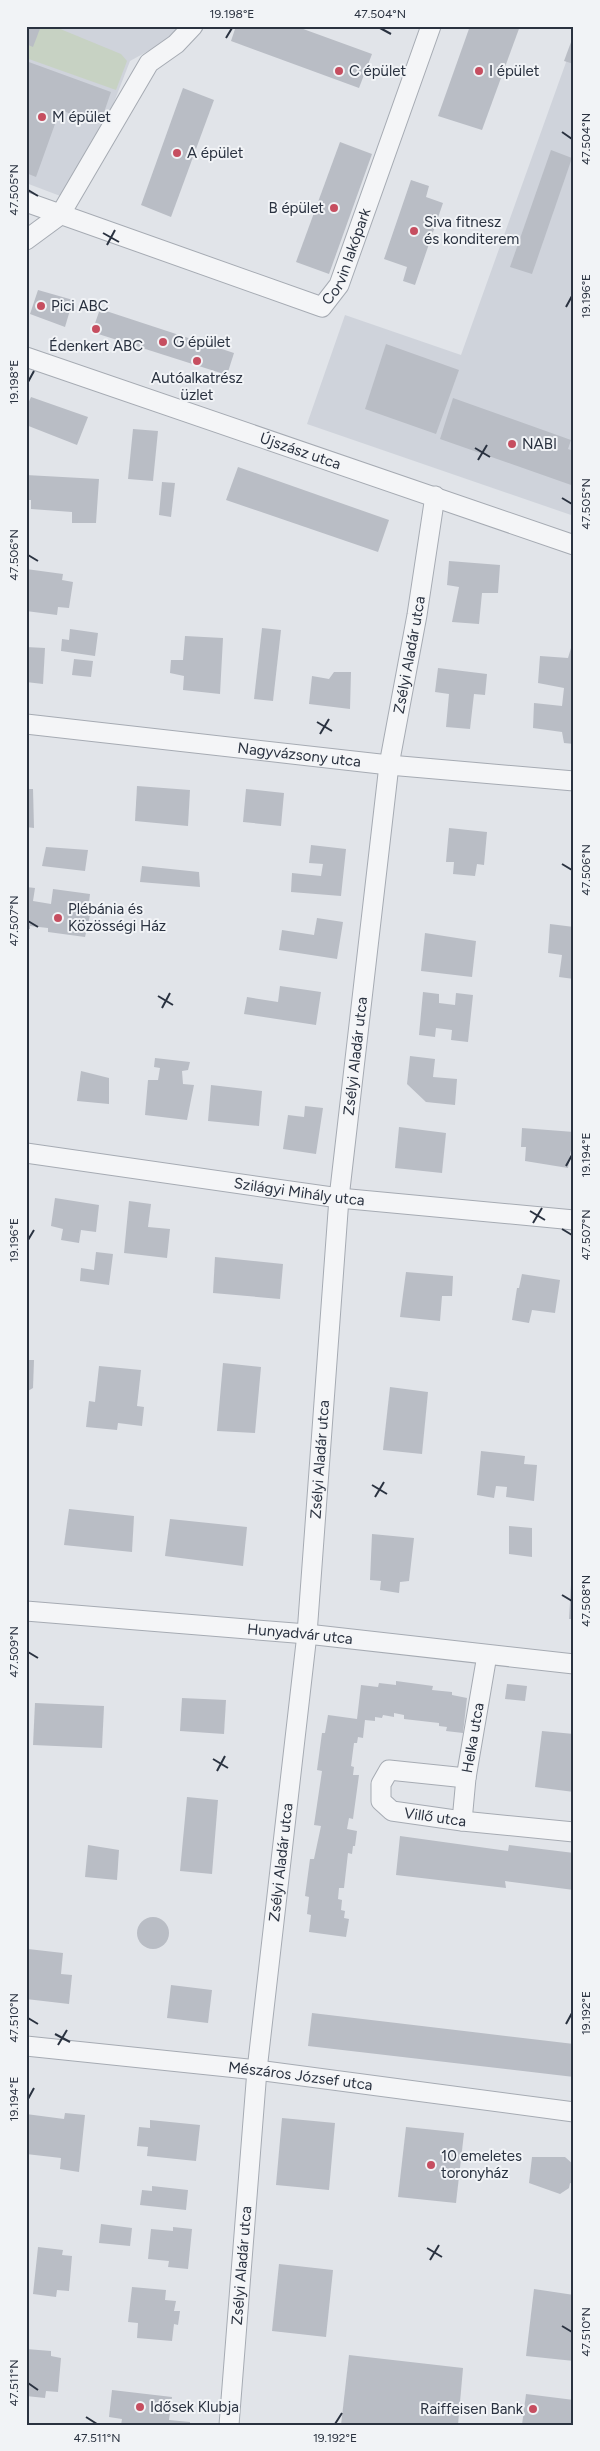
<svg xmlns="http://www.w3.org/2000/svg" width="600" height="2451" viewBox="0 0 600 2451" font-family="Figtree,sans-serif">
<rect width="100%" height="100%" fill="#e1e4e9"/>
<g fill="#cfd3db">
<path d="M26,26H181L168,40L130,61L104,128L63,197L26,183Z"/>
<path d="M574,40V516L307,424L345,315L461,355Z"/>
</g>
<path fill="#c7d2c3" d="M26,26H53L121,54L127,61L116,90L26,58Z"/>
<g fill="#b9bdc5">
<path d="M26,26H41L33,47L26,44Z"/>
<path d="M236,26H295L372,54L359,88L231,41Z"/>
<path d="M470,26H520L482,130L438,116Z"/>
<path d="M574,34V64L564,61Z"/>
<path d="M26,61L111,92L100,124L60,110L36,177L26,173Z"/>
<path d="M183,88L214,100L171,217L141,205Z"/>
<path d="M340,142L372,154L329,274L296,262Z"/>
<path d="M551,150L572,158L532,274L510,267Z"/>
<path d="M411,180L429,186L426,197L443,203L415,285L403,281L407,267L384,259Z"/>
<path d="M38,290L73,300L65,327L30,314Z"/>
<path d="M100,309L234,353L227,375L92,332Z"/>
<path d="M386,344L459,370L436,434L365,409Z"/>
<path d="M31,397L88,417L77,445L26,425V408Z"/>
<path d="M453,398L571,440L568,449L574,451V486L440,439Z"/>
<path d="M133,429L158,431L153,481L128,479Z"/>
<path d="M238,467L389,520L378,552L226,500Z"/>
<path d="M26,475L99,479L96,523H72V512L31,509V500H26Z"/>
<path d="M162,482L175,483L171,517L159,515Z"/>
<path d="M449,561L500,565L498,593H482L479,624L452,622L459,587L447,585Z"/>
<path d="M26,569L63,574L62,580L73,582L69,608L58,607L57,615L26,611Z"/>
<path d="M262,628L281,630L273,701L254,699Z"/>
<path d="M70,629L98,633L95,656L61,651L62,639L69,640Z"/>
<path d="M185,636L223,638L220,694L183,690L184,676L170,673L171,660H183Z"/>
<path d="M26,647L45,648L43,684L26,682Z"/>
<path d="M571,648H574V744L564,743L562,732L533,728L534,703L562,706L564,688L538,683L540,656L568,658Z"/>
<path d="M74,659L93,661L91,677L72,675Z"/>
<path d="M438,668L487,674L485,695L474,694L470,729L446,727L449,694L435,692Z"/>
<path d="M334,672H351L350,709L309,704L312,676L329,679Z"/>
<path d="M137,786L190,790L188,826L135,821Z"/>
<path d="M26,789H33L34,828L26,827Z"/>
<path d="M246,789L284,793L281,826L243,822Z"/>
<path d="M449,828L487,832L484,865L477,864L475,876L453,874L454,862H446Z"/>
<path d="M311,845L346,849L341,896L291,892L292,873L321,876L323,864L309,863Z"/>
<path d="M46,847L88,850L85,871L42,866Z"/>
<path d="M142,866L199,872L200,887L140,882Z"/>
<path d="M26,887L35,888L33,901L51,904L53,889L90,894L88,911H91L85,937L48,932V928L30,926V929H26Z"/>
<path d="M317,918L343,922L337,959L279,950L282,930L314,935Z"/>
<path d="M550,924L574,927V979L559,977L562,955L548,953Z"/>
<path d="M425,933L476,941L472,977L421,971Z"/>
<path d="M280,986L321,992L316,1025L244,1014L247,997L278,1002Z"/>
<path d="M423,992L439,994V1003L455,1005L456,993L473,995L468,1042L451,1040L452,1030L436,1028L435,1037L419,1035Z"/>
<path d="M410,1056L435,1059L433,1077L457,1079L455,1105L426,1102L407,1084Z"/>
<path d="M155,1058L190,1062L188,1070L182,1071L183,1084L194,1085L187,1120L145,1115L148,1080H158L160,1068L154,1067Z"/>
<path d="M81,1071L109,1078V1104L77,1101Z"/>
<path d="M211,1085L262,1091L259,1126L208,1121Z"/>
<path d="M305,1106L323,1108L316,1154L283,1149L288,1115L304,1117Z"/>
<path d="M399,1127L446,1133L442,1173L395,1168Z"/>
<path d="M522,1128L574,1132L568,1168L525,1161L526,1147H521Z"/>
<path d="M55,1198L99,1205L96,1232L81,1230L79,1243L61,1240L63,1229L51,1226Z"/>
<path d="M129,1201L151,1204L148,1227L170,1229L167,1258L124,1253Z"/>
<path d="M96,1252L113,1254L109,1285L80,1281L81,1268L94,1270Z"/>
<path d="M215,1257L283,1264L280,1299L213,1293Z"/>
<path d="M406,1272L453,1276L452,1296H442L440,1321L400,1317Z"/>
<path d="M522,1274L560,1280L555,1313L532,1310L529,1323L512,1320L517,1288H519Z"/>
<path d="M26,1360H34L33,1388L26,1392Z"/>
<path d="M223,1363L261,1367L255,1433L217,1431Z"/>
<path d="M99,1366L141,1370L137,1406L144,1407L142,1426L118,1423L117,1430L86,1427L89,1401L95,1402Z"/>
<path d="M390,1387L428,1392L422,1454L383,1450Z"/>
<path d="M481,1451L525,1456L524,1464L537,1465L534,1501L506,1497L507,1487L496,1486L494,1498L477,1495Z"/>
<path d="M69,1509L134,1516L132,1552L64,1545Z"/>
<path d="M170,1519L247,1527L243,1566L165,1556Z"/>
<path d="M509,1526L532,1528V1557L509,1554Z"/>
<path d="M372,1534L414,1538L409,1581L400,1582L399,1593L380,1590L381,1581L370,1580Z"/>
<path d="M572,1568H574V1619H569Z"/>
<path d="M396,1681L433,1686L432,1690L452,1692V1695L467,1698L463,1733L446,1731L447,1727L439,1726V1723L404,1719V1715L394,1713V1717L383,1715L382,1718L375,1717V1721L365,1720L363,1738L358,1737L357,1743H354L351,1766L354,1767L353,1775H359L353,1819L349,1818L347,1829L357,1831L355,1846H353L352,1854L348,1853L344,1888H339L338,1899L342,1900L341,1910L345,1911L344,1918L349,1919L346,1937L309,1932L311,1915L307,1914L309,1897L305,1896L310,1859H314L321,1826L314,1825L322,1771L317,1770L322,1733H325L328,1715L357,1719L361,1685L378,1687L379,1683L396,1685Z"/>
<path d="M507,1684L527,1686L525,1701L505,1699Z"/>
<path d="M182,1698L226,1700L224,1734L180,1731Z"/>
<path d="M35,1703L104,1706L102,1748L33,1745Z"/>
<path d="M542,1731L574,1734V1792L535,1787Z"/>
<path d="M187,1797L218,1800L212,1874L180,1871Z"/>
<path d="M400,1836L508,1851L509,1845L574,1853V1890L505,1881L506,1888L396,1875Z"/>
<path d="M88,1845L119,1850L117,1880L85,1877Z"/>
<circle cx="153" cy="1933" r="16"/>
<path d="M28,1949L63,1953L61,1974L72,1975L69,2004L26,1999Z"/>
<path d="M171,1985L212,1990L208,2023L167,2018Z"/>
<path d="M312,2013L574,2044V2077L308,2046Z"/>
<path d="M65,2113L85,2115L79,2172L60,2169L61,2158L26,2154V2114L64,2119Z"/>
<path d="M282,2118L335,2123L329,2190L276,2185Z"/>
<path d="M150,2120L200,2125L196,2161L147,2156L148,2147L137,2146L139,2127L150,2128Z"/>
<path d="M406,2127L464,2133L456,2203L398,2197Z"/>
<path d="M532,2157H565L574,2165V2184L570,2183L569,2188L560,2194L529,2183Z"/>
<path d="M152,2186L188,2190L186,2210L140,2205L142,2190L152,2191Z"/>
<path d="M101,2224L132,2228L130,2246L99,2243Z"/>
<path d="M173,2227L192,2229L188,2269L168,2267L169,2261L148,2259L151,2229L173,2231Z"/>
<path d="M38,2247L63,2250L62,2255L72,2256L69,2291L57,2290L56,2297L33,2294Z"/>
<path d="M279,2264L333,2270L326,2337L272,2331Z"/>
<path d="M132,2287L166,2290L165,2300L176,2301L174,2311H180L178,2325L174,2324L172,2341L137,2338L138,2323L128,2322Z"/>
<path d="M534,2289L574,2295V2361L526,2356Z"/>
<path d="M26,2349L51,2351V2356L61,2358L58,2392L46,2391L45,2398L26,2396Z"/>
<path d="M349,2355L463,2368L458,2425H341Z"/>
<path d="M112,2390L172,2397L169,2420L190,2422V2425H121L122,2419L109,2417Z"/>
<path d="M526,2394L574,2400V2425H522Z"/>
</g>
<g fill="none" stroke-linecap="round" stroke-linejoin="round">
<g stroke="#a6abb3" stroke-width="21">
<g id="minor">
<path id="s1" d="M26,202L322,307L339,285L431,26"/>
<path d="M26,240L60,215L149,63L176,44L193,26"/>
<path id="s2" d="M26,357L574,545"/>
<path id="s3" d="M26,724L389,765L574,781"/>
<path id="s4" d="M26,1153L339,1198L574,1220"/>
<path id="s5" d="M26,1611L307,1634L574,1664"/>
<path id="s6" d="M466,1778L389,1770L381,1784V1801L392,1811L462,1821L574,1832"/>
<path id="s7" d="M462,1821L466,1778L487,1655"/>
<path id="s8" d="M26,2046L257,2070L574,2112"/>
<path id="s9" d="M229,2425L257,2070L307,1634L339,1198L389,765L417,615L435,496"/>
</g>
</g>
<use href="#minor" stroke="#f4f5f7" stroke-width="19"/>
</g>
<path fill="none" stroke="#2a3240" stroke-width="2" d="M380,28L391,34M226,38L232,28M562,132L572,139M28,190L38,196M103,233L119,242M107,245L115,230M566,307L572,296M28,382L34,371M475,448L490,457M478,460L487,445M562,498L572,504M28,555L38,561M317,722L332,731M320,734L329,719M562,864L572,870M28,921L38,927M158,996L173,1005M162,1008L170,993M566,1166L572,1155M530,1211L545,1220M533,1223L542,1208M562,1229L572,1235M28,1240L34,1230M372,1485L387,1494M375,1497L384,1482M562,1595L572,1601M28,1652L38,1658M213,1759L228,1768M217,1771L225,1756M28,2018L38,2024M566,2024L572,2013M55,2034L70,2042M58,2045L67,2030M28,2099L34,2088M427,2248L442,2257M430,2260L439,2245M562,2326L572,2332M28,2383L38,2390M86,2417L97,2424M335,2424L342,2413"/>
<g fill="#c64e60" stroke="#f1f3f6" stroke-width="2">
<circle cx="339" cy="71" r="5"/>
<circle cx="479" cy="71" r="5"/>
<circle cx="42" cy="117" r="5"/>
<circle cx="177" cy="153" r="5"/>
<circle cx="334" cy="208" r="5"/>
<circle cx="414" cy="231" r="5"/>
<circle cx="41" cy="306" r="5"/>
<circle cx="96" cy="329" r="5"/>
<circle cx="163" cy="342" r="5"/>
<circle cx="197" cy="361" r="5"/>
<circle cx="512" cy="444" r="5"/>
<circle cx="58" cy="918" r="5"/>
<circle cx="431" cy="2165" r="5"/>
<circle cx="140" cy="2407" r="5"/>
<circle cx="533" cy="2409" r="5"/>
</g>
<g text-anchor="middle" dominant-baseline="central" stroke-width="4" stroke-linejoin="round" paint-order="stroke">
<g font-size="15" fill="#2a3240" stroke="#f1f3f6" text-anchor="start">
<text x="349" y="71">C épület</text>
<text x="489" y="71">I épület</text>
<text x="52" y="117">M épület</text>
<text x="187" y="153">A épület</text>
<text x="324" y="208" text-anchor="end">B épület</text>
<text x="424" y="222">Siva fitnesz<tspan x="424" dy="17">és konditerem</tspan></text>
<text x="51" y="306">Pici ABC</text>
<text x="173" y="342">G épület</text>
<text x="96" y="346" text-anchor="middle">Édenkert ABC</text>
<text x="197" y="378" text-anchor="middle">Autóalkatrész<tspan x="197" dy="17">üzlet</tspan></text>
<text x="522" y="444">NABI</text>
<text x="68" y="909">Plébánia és<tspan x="68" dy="17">Közösségi Ház</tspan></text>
<text x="441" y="2156">10 emeletes<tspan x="441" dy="17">toronyház</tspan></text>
<text x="150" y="2407">Idősek Klubja</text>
<text x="523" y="2409" text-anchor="end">Raiffeisen Bank</text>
</g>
<g font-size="15" fill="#2a3240" stroke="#f1f3f6">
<text stroke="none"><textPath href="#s1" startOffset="371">Corvin lakópark</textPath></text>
<text stroke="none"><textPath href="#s2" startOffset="290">Újszász utca</textPath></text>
<text stroke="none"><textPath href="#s9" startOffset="1780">Zsélyi Aladár utca</textPath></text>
<text stroke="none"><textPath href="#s3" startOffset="275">Nagyvázsony utca</textPath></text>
<text stroke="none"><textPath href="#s9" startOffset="1375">Zsélyi Aladár utca</textPath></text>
<text stroke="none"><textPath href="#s4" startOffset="276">Szilágyi Mihály utca</textPath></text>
<text stroke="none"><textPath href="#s9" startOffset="970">Zsélyi Aladár utca</textPath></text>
<text stroke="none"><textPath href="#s5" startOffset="275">Hunyadvár utca</textPath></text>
<text stroke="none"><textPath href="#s7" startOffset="84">Helka utca</textPath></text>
<text stroke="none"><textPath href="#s6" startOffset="169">Villő utca</textPath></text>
<text stroke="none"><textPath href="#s9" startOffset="565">Zsélyi Aladár utca</textPath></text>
<text stroke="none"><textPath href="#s8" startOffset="276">Mészáros József utca</textPath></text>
<text stroke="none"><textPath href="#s9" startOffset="160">Zsélyi Aladár utca</textPath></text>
</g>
</g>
<rect width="600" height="2451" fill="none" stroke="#f1f3f6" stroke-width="55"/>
<rect x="28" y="28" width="544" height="2396" fill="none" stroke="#2a3240" stroke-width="2"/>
<g font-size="12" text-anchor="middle" fill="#2a3240">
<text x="232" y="18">19.198°E</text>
<text x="380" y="18">47.504°N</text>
<text transform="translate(586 139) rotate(-90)" y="4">47.504°N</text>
<text transform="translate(14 190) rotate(-90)" y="4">47.505°N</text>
<text transform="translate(586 296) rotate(-90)" y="4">19.196°E</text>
<text transform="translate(14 382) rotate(-90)" y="4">19.198°E</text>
<text transform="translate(586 504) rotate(-90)" y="4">47.505°N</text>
<text transform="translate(14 555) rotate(-90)" y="4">47.506°N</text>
<text transform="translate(586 870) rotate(-90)" y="4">47.506°N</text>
<text transform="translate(14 921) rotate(-90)" y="4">47.507°N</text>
<text transform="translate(586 1155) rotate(-90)" y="4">19.194°E</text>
<text transform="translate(586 1235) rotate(-90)" y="4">47.507°N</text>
<text transform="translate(14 1240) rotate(-90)" y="4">19.196°E</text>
<text transform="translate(586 1601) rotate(-90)" y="4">47.508°N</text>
<text transform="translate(14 1652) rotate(-90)" y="4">47.509°N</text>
<text transform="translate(586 2013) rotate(-90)" y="4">19.192°E</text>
<text transform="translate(14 2018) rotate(-90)" y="4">47.510°N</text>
<text transform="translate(14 2099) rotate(-90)" y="4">19.194°E</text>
<text transform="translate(586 2332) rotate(-90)" y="4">47.510°N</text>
<text transform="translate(14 2383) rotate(-90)" y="4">47.511°N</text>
<text x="97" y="2442">47.511°N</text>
<text x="335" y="2442">19.192°E</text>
</g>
</svg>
